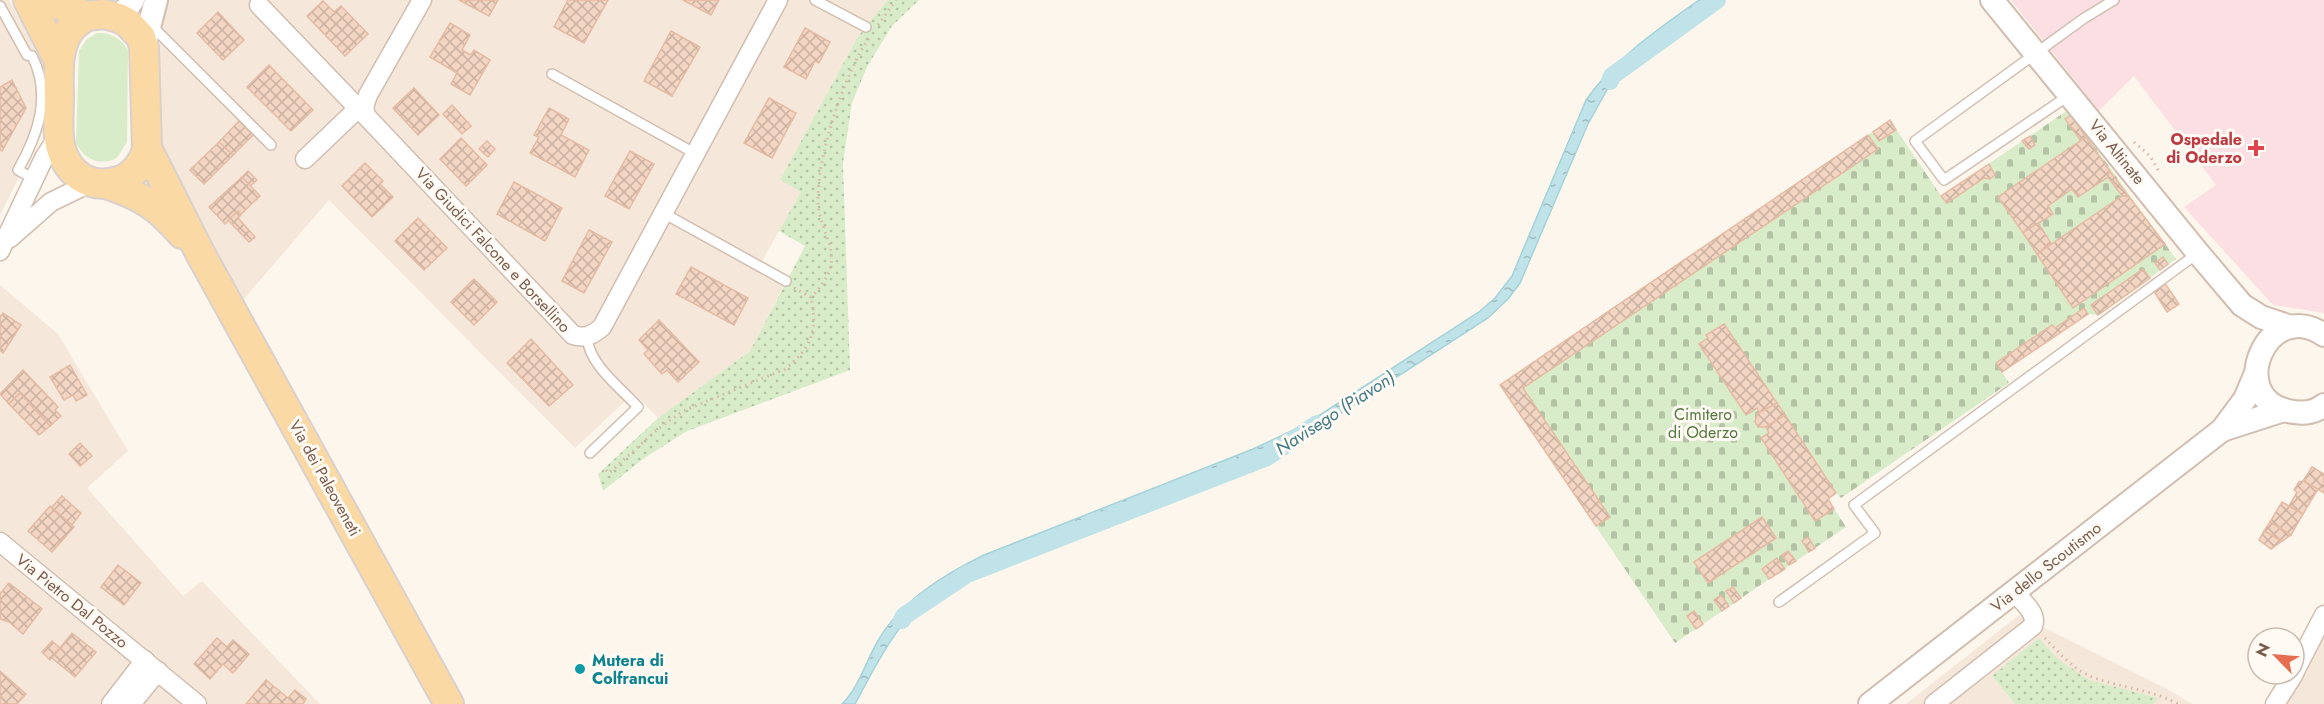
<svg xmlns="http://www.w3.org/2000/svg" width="2324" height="704" viewBox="0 0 2324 704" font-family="Jost,sans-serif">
<defs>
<pattern id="cemetery-stones" width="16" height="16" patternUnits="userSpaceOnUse" patternTransform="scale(1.5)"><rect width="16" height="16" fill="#d8ecc9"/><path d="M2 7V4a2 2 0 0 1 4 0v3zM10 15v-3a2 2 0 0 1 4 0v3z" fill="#b4c2a5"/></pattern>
<pattern id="park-dots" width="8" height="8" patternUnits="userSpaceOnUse" patternTransform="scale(1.5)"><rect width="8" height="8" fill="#d8ecc9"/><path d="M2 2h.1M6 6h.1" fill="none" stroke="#b4c2a5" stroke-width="1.8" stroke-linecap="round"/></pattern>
<pattern id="water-ripples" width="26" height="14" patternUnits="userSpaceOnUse" patternTransform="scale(1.5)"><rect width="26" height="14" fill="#bfe3e8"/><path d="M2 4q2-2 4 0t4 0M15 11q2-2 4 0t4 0" fill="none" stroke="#a0bbbe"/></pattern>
<pattern id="building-cross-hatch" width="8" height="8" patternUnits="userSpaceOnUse" patternTransform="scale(1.5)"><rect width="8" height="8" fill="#f3d5c3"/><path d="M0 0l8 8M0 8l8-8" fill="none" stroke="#cab0a1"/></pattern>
</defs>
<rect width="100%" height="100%" fill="#fdf6ec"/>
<g fill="#f5e8da">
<path d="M0,0H9L37,49L44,67L46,105L28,159L0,215Z"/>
<path d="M167,0H887L857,38L780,180L801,192L757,270L784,285L750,351L658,418L634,393L575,448L329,200L243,300L181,191L162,147L156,108V65Z"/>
<path d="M0,285L58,334L128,451L87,488L183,596L202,581L320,704H0Z"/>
<path d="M2019,615L2169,690L2192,704H1906Z"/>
<path d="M2324,622V704H2281Z"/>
</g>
<path fill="#fbdfe3" d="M2011,0H2324V313L2273,305L2184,207L2216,185L2134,76L2099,111Z"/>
<path fill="#d8ecc9" d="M97,33C110,32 121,38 128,50L127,142L117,158C100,167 84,159 76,143L79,51L87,39Z"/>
<path fill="url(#cemetery-stones)" d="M2068,110L2176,259L2098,315L2088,314L2002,372L2009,383L1841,498L1836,493L1828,499L1846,527L1675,643L1500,385L1890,120L1941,196Z"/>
<g fill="url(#park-dots)">
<path d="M887,0H919L892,26L867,67L852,103L843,163L850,370L687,431L643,459L603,491L598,474L658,418L750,351L805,246L779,231L801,192L780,180L857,38Z"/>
<path d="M2039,638L2058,659L2089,680L2158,698L2153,704H2015L1992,676Z"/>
</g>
<path fill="url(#water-ripples)" stroke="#a5d3da" stroke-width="1.5" d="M1699,0H1723L1635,58L1608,88L1588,124L1520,283L1508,299L1488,318L1318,428L1236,467L963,574C951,582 939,589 928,598C895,625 875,667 855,704H842C860,686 866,660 879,639C902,600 945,574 984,555L1253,449L1306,424L1479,312L1495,298L1512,276L1586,100C1615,58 1658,29 1699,0Z"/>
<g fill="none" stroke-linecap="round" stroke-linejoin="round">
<g stroke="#bfe3e8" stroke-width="18">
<path d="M1610,81L1612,76L1717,0"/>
<path d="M902,620L904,616L967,574L1267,457L1317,424"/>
</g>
</g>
<g fill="url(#building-cross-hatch)" stroke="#e6bba3" stroke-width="1.5">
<path d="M459,0H498L489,16Z"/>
<path d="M568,0H608L584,43L554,27Z"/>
<path d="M683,0H719L711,15Z"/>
<path d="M323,1L334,12L341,6L368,34L345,56L307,16Z"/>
<path d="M218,12L244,40L223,60L197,33Z"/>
<path d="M450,23L470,35L462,50L471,55L474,50L490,60L470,95L451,84L457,73L430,57Z"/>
<path d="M805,28L830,42L819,63L815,61L806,79L784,67Z"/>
<path d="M671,31L700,47L672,96L644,81Z"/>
<path d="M269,65L313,110L291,131L247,87Z"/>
<path d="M12,80L26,108L2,151L0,150V87Z"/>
<path d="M414,88L439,115L418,135L393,108Z"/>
<path d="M769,98L796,113L772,158L744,143Z"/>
<path d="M452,105L471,126L462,134L443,114Z"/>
<path d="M549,108L569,119L561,135L589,150L575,177L530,153L539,137L534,135Z"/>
<path d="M2071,115L2086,137L2081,141L2065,119Z"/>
<path d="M1890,120L1896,130L1879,141L1873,132Z"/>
<path d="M239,121L253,135L233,155L219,142Z"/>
<path d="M1868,135L1878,149L1523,388L1610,517L1596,526L1500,385Z"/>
<path d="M2030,136L2035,145L2029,149L2022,141Z"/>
<path d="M2086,137L2109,170L2108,177L2078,197L2072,189L2048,206L2053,214L2023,233L1998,197Z"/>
<path d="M461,138L487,165L466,186L440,159Z"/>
<path d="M487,141L495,149L488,157L479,149Z"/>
<path d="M219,142L233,155L204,184L190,170Z"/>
<path d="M630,151L654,164L629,209L605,196Z"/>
<path d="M365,163L383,181L380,184L393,197L372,217L342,186Z"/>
<path d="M1989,164L1995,175L1990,179L1984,178L1947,203L1941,196Z"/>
<path d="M2109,170L2129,197L2122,196L2108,177Z"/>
<path d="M248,171L257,180L250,186L242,177Z"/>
<path d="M242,177L260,196L241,214L238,211L225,224L209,207Z"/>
<path d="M514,182L562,208L545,241L497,214Z"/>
<path d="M2122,196L2129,197L2165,244L2073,308L2037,254Z"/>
<path d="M238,211L241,215L238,218L255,237L249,242L228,220Z"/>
<path d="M418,218L447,248L424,270L395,241Z"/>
<path d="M2038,223L2051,243L2037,254L2023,233Z"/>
<path d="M589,230L612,242L584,293L562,281Z"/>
<path d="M2163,257L2168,264L2160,270L2155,263Z"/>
<path d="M691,267L748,298L734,325L676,294Z"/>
<path d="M2143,269L2150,278L2098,315L2091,305Z"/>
<path d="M474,279L497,302L474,325L451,302Z"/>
<path d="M2164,282L2179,304L2167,312L2153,290Z"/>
<path d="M2084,308L2088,314L2002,372L1996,363L2052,325L2055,328Z"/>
<path d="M3,313L21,325L3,353L0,350V317Z"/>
<path d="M659,320L699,362L678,382L667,370L662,374L644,354L648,350L639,340Z"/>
<path d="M1724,324L1777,403L1759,413L1757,408L1746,415L1699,344L1708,338L1706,335Z"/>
<path d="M531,339L573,385L549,406L507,363Z"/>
<path d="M70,365L87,395L76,401L73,395L64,400L50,377Z"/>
<path d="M23,370L58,407L55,410L61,416L50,426L20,393L9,404L0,394Z"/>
<path d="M20,393L50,426L39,435L9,404Z"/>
<path d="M1777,403L1785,415L1766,427H1758L1755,422L1757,414Z"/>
<path d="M1785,415L1836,493L1828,499L1834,509L1815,521L1761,438L1769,433L1766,427Z"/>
<path d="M80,443L92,456L80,466L69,454Z"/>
<path d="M2312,467L2324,474V493L2303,481Z"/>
<path d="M2303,481L2318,489L2303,514L2289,506L2297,492L2294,490L2299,482Z"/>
<path d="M62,496L81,513L72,525L51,508Z"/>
<path d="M2282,502L2303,514L2291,535L2270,522Z"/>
<path d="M50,506L74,527L52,552L28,531Z"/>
<path d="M1762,517L1776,538L1708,583L1694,562Z"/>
<path d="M2270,522L2291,535L2282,541L2264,531Z"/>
<path d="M2264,531L2282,541L2271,549L2259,540Z"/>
<path d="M1808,537L1815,548L1809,552L1802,541Z"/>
<path d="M1788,551L1796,561L1789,565L1782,555Z"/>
<path d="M1777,558L1785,569L1769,579L1762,569Z"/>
<path d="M118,565L141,583L124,605L101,587Z"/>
<path d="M9,583L42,609L23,634L9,622L0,619V594Z"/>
<path d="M1733,587L1741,598L1734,603L1726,591Z"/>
<path d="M1721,595L1729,606L1722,611L1714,600Z"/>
<path d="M1694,611L1703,624L1696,629L1687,616Z"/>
<path d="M72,633L96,652L75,677L52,658Z"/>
<path d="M217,638L227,647L233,640L249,654L233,673L223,664L210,679L194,664Z"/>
<path d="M52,641L60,648L50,660L42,652Z"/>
<path d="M0,671L26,694L17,704H0Z"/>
<path d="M266,680L288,698L295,704H246Z"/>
<path d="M295,690L306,699L303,704H295L288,698Z"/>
</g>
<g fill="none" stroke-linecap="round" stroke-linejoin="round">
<g stroke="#d1beb0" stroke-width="12">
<g id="service">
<path d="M815,0L866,27"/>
<path d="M0,6L27,55L32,56C52,95 38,135 18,170L34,179"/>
<path d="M152,26L271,145"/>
<path d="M552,74L696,154"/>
<path d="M2068,96L1944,180L1915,141L2083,19L2114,0"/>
<path d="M665,214L786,281"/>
<path d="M587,337C589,365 620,387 638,407L590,453"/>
<path d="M1779,602L1875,533L1854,505L2198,253"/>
</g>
</g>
<g stroke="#d1beb0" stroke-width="21">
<g id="minor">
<path d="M259,5L353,103L364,107L366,116L573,335C585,339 593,335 602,327L778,0"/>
<path d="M305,159L351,115L364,107L368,95L422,0"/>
<path d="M10,238L51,202L90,183"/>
<path d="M0,251L44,158L59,135"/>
<path d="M0,542L197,704"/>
<path d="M2294,673L2324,615"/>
<path d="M111,704L145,660"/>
<path d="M131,704L158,671"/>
<path d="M1934,704L2033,626C2038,613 2022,601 2014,592"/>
<path d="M2275,704L2294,674"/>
</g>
</g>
<g stroke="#d1beb0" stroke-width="26">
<g id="tertiary">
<path d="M1992,0L2198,253L2242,305L2261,317L2291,327"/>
<path d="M119,18L133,0"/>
<path d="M144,47L156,0"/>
<path d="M2324,335C2267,296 2225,397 2288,411C2301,414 2314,413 2324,405"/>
<path d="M2222,430L2284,410"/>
<path d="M1870,704L2222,430L2245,399L2256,373"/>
</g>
</g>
<g stroke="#dad1cd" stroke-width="32">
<g id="primary">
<path d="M28,0L59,61"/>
<path d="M47,0L87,16L104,14L119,18L128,23L141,37L144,47L147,148C144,162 133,177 118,181C89,190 67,174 60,145C57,130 59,114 59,98C59,76 56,51 69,31C74,24 80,20 87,16"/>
<path d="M147,148L200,253L449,704"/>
<path d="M106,184C142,196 158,206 182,234"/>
</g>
</g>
<g stroke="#d9b8a5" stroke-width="3" stroke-dasharray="1.5 4.5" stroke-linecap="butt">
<path d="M878,25L896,0"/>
<path d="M2134,142L2150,156L2160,173"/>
<path d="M794,288L811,297C854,255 816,237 818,195C819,151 845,73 869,38"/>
<path d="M606,470L609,473L658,429L683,411L785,369C812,347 818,331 811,297"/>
<path d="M2045,638C2058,652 2074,670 2092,677C2121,688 2151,689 2178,704"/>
</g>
<use href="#service" stroke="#fff" stroke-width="9"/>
<use href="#minor" stroke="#fff" stroke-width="18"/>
<use href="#tertiary" stroke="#fff" stroke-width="22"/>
<use href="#primary" stroke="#fbd9a5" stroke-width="28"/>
</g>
<path fill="#e0444e" stroke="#fffaf3" stroke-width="2" d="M2253 139h6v6h6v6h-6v6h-6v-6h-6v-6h6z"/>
<circle fill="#0f9aa8" stroke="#fffaf3" stroke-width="2" cx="580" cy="669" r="6"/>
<g text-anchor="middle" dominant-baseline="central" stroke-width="6" stroke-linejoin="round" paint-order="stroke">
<g font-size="16" font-weight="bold" fill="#be3a42" stroke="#fffaf3" text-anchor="end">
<text x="2242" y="139">Ospedale<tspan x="2242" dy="18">di Oderzo</tspan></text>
</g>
<g font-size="16" fill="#7a5c4d" stroke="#fffaf3">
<text transform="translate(2117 152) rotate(51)">Via Altinate</text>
<text transform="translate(493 250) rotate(47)">Via Giudici Falcone e Borsellino</text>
<text transform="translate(325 478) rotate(61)">Via dei Paleoveneti</text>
<text transform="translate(2046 567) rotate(-38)">Via dello Scoutismo</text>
<text transform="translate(72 601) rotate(39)">Via Pietro Dal Pozzo</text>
</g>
<g font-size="16" fill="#537a41" stroke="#fffaf3">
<text x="1703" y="414">Cimitero<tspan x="1703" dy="18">di Oderzo</tspan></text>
</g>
<g font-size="16" font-weight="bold" fill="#0d838f" stroke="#fffaf3" text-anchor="start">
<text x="592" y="660">Mutera di<tspan x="592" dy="18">Colfrancui</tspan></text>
</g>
<g font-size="18" font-style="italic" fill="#437c86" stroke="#fffaf3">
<text transform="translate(1335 413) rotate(-33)">Navisego (Piavon)</text>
</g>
</g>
<g transform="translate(2276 656) rotate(295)"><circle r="28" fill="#fffaf3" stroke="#cabbb1" stroke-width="1.5"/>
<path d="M0-4.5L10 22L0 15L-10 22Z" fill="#e76f51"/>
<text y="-9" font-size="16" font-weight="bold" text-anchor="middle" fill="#7a5c4d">N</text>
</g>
</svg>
